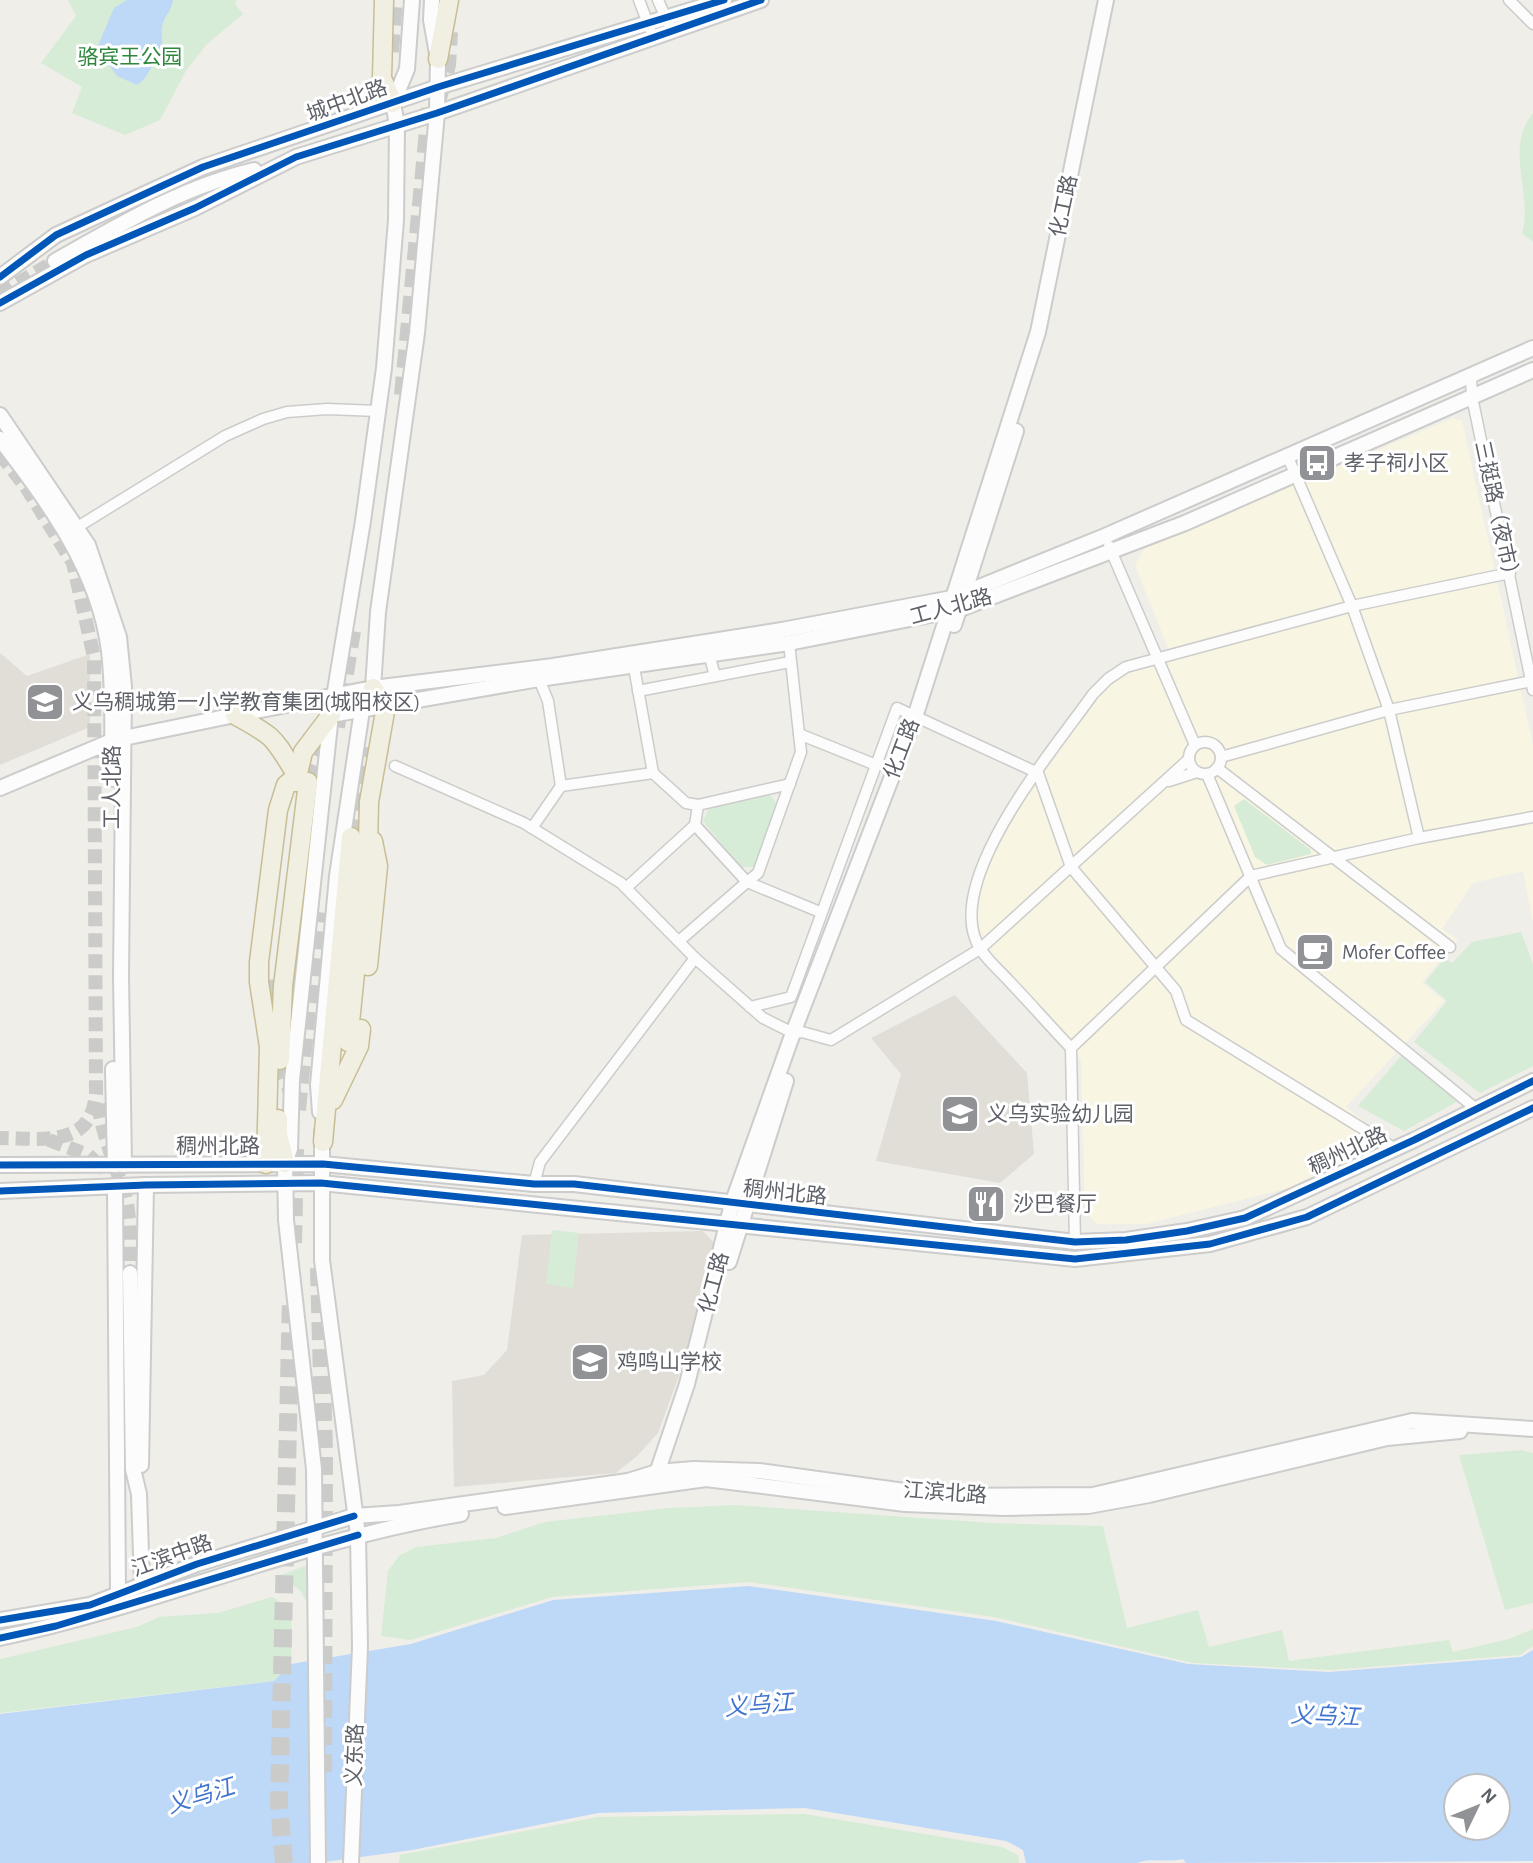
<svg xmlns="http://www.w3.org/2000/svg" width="1533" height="1863" viewBox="0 0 1533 1863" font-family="'Alegreya Sans','Noto Sans SC',sans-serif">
<rect width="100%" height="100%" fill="#efeee9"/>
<path fill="#f8f5e3" d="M1453,418L1462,421L1533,745V923L1523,871L1473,883L1442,929L1458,940L1422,982L1444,1001L1346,1107L1367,1124L1373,1144L1352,1159L1293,1187L1146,1224H1097L1085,1212L1081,1062L1066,1035L997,962L977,929L976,895L983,872L1004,829L1097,699L1121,675L1173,661L1135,565L1144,549Z"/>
<g fill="#e0ded7">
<path d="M0,653L27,676L90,654V727L0,765Z"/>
<path d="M955,995L1027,1073L1034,1154L1000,1183L876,1161L901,1074L871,1038Z"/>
<path d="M703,1231L716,1245L718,1269L658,1433L637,1456L616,1473L454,1487L452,1381L484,1375L507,1350L522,1235Z"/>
</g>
<g fill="#d6ecd6">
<path d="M68,0H237L235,4L243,14L207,44L187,69L160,120L125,135L72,113L82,87L41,63L76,16Z"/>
<path d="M1533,113V242L1522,233C1533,194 1504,148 1533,113Z"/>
<path d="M769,794L779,806L754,867H740L703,821L710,806Z"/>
<path d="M1244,799L1311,850V854L1267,865L1255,857L1234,806Z"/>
<path d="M1521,932L1533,964V1066L1480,1093L1414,1042L1447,1001L1425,982L1445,958L1452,963L1472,942Z"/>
<path d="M1401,1056L1458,1101L1404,1131L1358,1106Z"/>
<path d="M552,1230L579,1233L573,1288L546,1284Z"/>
<path d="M1522,1450L1533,1453V1603L1505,1610L1459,1455Z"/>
<path d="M735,1505L993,1523L1103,1526L1127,1628L1198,1610L1209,1647L1282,1630L1289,1661L1449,1640L1453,1652L1509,1639L1533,1629V1646L1520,1655L1332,1670L1193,1663L994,1617L749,1582L552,1597L411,1640L381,1636L388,1571L399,1556L416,1547L496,1538L545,1522L669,1508Z"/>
<path d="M318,1561L310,1607L299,1589L278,1576Z"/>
<path d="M272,1597C299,1611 291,1638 291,1664L274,1681L0,1713V1659L137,1627L159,1617L218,1613Z"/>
<path d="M805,1814L1002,1847L1018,1855L1019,1863H399L400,1855L598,1817Z"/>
</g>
<g fill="#bed8f8" fill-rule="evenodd">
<path d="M127,0H173C172,11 163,17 162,27C161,38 164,46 160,57C150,65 148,79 137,85L117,76L97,48L114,8Z"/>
<path d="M749,1586L996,1621L1188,1664L1329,1672L1521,1657L1533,1650V1861L1186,1863L1183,1859C1167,1863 1151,1857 1137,1863H1026L1023,1850L1006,1841L805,1808L598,1813L412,1850L317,1863H0V1714L274,1681L291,1664L411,1644L553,1600ZM1456,1786H1498V1828H1456Z"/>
</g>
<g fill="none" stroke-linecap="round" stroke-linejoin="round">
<g stroke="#cbcbc9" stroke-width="14" stroke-dasharray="14 7" stroke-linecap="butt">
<path d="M0,294L55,261"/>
<path d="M0,454L26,487L73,563L94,657L96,1094C91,1149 41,1138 0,1138"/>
<path d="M98,1104C103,1136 114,1162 124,1192C132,1218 129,1247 130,1273"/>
<path d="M49,1140L88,1155L104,1170"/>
</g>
<g stroke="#cbcbc9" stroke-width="18" stroke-dasharray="18 9" stroke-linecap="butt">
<path d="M390,52L394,0"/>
<path d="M438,98L447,65L449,32"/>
<path d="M403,395L431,99"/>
<path d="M336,727L352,631"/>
<path d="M308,782L329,731"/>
<path d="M351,837L360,777L361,747"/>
<path d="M269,980L283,1065L293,1096"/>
<path d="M297,1110L317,912"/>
<path d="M293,1243L295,1149"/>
<path d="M319,1268L324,1451L323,1779"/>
<path d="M284,1863L279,1803L291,1299"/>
</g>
<g stroke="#cccccb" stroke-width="13">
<g id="street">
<path d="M639,0L650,29"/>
<path d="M658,0L668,23"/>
<path d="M1509,0L1533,24"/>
<path d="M1471,376L1472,397L1533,690"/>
<path d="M1287,455L1352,606L1389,710L1419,838"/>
<path d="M71,531L225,436L263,419L287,412L327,409L378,411"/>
<path d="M1109,546L1195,745"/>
<path d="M789,643L801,752L758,873L747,882L820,912"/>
<path d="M709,654L715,676"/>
<path d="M634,667L653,773L686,803L698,805"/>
<path d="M539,679L548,701L561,786"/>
<path d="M638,691L790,662"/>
<path d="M799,734L876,765"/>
<circle cx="1205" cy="758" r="16"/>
<path d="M1221,757L1389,710L1532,681"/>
<path d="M395,766L524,823L621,883L695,958L763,1018L793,1033L802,1032L831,1040L980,949L1189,759"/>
<path d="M1217,768L1450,947"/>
<path d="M1207,774L1281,949L1475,1108"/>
<path d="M1169,781L1197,772"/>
<path d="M695,825L698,805L790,784"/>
<path d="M532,828L561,786L653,773"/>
<path d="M626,888L695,825L747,882L679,941"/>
<path d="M750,1007L791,997L897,708L1038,773L1071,867L1176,991L1186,1020L1394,1148"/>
<path d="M1071,1048C1050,1026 1030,1003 1009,981C1000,971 988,961 981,950C937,885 1056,747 1093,694L1108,679L1126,667L1352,606L1510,573"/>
<path d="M534,1184L540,1162L695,958"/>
<path d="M1075,1242L1071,1048L1251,876L1419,838L1533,817"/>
</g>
</g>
<g stroke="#cbcccb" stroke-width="18">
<g id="secondary">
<path d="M55,261C119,225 182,187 254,170"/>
<path d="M0,277L56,235L203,167L438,87L724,0"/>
<path d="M0,303L86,255L195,208L296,157L437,113L761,0"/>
<path d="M0,415L88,545L119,637L124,687L121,976L124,1165"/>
<path d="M0,439C48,502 99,570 109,651C114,693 112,737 112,779"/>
<path d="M954,625L1016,431"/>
<path d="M331,715L539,679L789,643L960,609L1185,523L1533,370"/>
<path d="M0,788L114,740L235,715L373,688L553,666L782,630L952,598L1105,536L1533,348"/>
<path d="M113,1069L115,1165"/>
<path d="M320,1112L318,1085L337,876L362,710L373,688L378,612L417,333L437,113L438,59L431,20L432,0"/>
<path d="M322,1132V1260L358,1535L360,1647L351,1863"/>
<path d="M0,1165L323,1164L534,1184H574L1075,1242L1126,1240L1187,1231L1245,1218L1414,1140L1533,1081"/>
<path d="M115,1187L118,1596"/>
<path d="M0,1191L146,1185L321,1183L1075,1259L1210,1244L1307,1217L1533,1108"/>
<path d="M729,1262L786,1081"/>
<path d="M130,1273L133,1469L139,1494L142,1584"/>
<path d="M141,1465L146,1185"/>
<path d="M655,1479L687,1384L732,1204L793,1033L915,717L1038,332L1106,0"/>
<path d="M505,1507L706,1479L905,1504L1004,1508L1088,1506L1149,1495L1387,1438L1460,1431"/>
<path d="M0,1620L90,1605L197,1564L354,1516L399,1513L628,1481L657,1472L694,1469L759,1471L941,1496L1093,1495L1412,1421L1533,1429"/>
<path d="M0,1638C156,1605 303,1540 461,1514"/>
<path d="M318,1863L314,1469L286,1220L285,1163L290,1149L292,1080L331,715L363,521L384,368L396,220L397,125L393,103L407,69L412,0"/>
</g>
</g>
<g stroke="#c7be95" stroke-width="21">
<g id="highway">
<path d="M384,0L382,78L393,103"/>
<path d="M438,59L449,0"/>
<path d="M235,715C277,738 273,737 297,776L286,785L278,810L259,962V982L269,1047L266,1164"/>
<path d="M296,782L303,752L331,715"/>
<path d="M368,966L378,866L373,841"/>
<path d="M348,1042L368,845L369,802L386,706L373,688"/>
<path d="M280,1060L283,986L308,782"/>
<path d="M333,1100L359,1046L361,1029"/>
<path d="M278,1119V1134L285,1163"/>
<path d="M323,1142L351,837"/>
</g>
</g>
<use href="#street" stroke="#fdfcfc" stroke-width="10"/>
<use href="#secondary" stroke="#fdfcfc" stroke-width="14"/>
<use href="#highway" stroke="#f1efe2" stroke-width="18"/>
<g stroke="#fff" stroke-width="11">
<g id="cycleway">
<path d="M0,277L56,235L203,167L438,87L724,0"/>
<path d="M0,303L86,255L195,208L296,157L437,113L761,0"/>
<path d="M0,1165L323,1164L534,1184H574L1075,1242L1126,1240L1187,1231L1245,1218L1414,1140L1533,1081"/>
<path d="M0,1191L146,1185L321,1183L1075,1259L1210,1244L1307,1217L1533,1108"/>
<path d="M0,1620L90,1605L197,1564L354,1516"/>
<path d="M0,1638L56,1626L358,1535"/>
</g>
</g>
<use href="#cycleway" stroke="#0057b8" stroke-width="7"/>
</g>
<defs>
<g id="bus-square" transform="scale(2.0125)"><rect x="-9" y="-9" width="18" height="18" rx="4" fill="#919295" stroke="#fff"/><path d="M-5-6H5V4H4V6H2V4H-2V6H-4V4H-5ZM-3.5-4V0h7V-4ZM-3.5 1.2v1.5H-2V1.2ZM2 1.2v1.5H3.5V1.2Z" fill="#fff"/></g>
<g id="school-square" transform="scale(2.0125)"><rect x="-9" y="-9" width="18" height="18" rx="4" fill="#919295" stroke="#fff"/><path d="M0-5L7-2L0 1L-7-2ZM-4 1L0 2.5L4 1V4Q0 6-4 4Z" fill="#fff"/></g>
<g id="cafe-square" transform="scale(2.0125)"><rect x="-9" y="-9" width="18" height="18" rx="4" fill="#919295" stroke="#fff"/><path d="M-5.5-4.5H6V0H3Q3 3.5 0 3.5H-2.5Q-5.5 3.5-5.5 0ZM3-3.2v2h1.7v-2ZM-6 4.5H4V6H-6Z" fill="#fff"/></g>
<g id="restaurant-square" transform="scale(2.0125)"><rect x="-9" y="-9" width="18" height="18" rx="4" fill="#919295" stroke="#fff"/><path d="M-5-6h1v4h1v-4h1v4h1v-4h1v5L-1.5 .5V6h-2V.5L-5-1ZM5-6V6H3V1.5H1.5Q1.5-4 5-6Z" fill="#fff"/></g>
</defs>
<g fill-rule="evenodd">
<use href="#bus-square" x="1317" y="463"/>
<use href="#school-square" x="45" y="702"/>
<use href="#cafe-square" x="1315" y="952"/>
<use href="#school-square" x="960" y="1114"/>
<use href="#restaurant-square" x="986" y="1204"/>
<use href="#school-square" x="590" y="1362"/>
</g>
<g text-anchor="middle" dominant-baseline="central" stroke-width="6" stroke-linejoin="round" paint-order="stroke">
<g font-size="21" fill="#2e873d" stroke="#fff">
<text x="130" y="57">骆宾王公园</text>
</g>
<g font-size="21" fill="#5e6168" stroke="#fff">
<text transform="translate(347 101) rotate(-20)">城中北路</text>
<text transform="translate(1064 206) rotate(-78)">化工路</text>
<text transform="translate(1497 513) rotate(78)">三挺路（夜市）</text>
<text transform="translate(951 607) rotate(-15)">工人北路</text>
<text transform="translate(902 749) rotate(-69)">化工路</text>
<text transform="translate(112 787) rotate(-90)">工人北路</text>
<text x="218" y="1146">稠州北路</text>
<text transform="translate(1348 1151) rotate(-25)">稠州北路</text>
<text transform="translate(785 1193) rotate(6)">稠州北路</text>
<text transform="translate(714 1283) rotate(-75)">化工路</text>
<text transform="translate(945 1493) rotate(4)">江滨北路</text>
<text transform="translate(172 1556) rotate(-20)">江滨中路</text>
<text transform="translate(355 1755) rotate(-88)">义东路</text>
</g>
<g font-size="21" fill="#5e6168" stroke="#fff" text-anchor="start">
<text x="1344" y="463">孝子祠小区</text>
<text x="72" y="702">义乌稠城第一小学教育集团(城阳校区)</text>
<text x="1342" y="952">Mofer Coffee</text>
<text x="987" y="1114">义乌实验幼儿园</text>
<text x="1013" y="1204">沙巴餐厅</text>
<text x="617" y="1362">鸡鸣山学校</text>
</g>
<g font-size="23" font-style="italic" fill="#4074ce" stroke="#fff">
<text transform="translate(759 1706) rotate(-5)">义乌江</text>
<text transform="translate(1325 1717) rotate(2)">义乌江</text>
<text transform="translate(201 1797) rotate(-17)">义乌江</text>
</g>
</g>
<g transform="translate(1477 1807) rotate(47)"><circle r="33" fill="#ffffff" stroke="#bfc0c3" stroke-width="2"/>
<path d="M0-5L12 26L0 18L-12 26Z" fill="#919295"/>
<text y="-10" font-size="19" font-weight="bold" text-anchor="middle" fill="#5e6168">N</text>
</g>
</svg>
